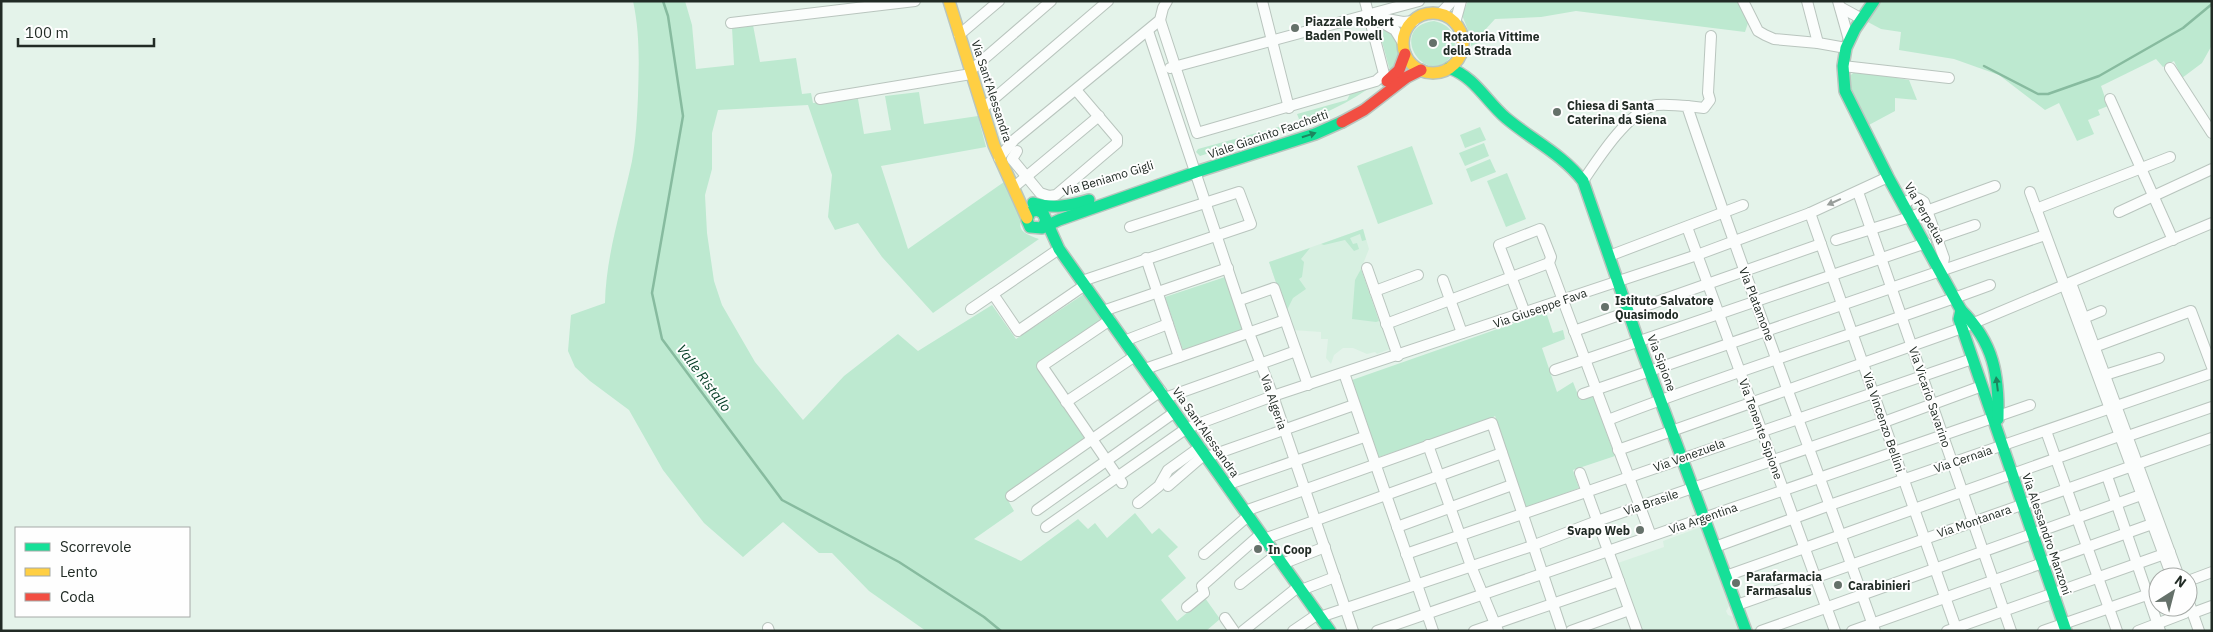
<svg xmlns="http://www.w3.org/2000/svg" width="2213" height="632" viewBox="0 0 2213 632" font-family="'IBM Plex Sans',sans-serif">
<rect width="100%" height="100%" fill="#e4f3ea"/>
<g fill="#d7f0e1">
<path d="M1363,229L1369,249L1361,269L1390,349L1377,354L1375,352L1367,354L1353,348H1343L1334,355L1331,364L1326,358L1328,339H1321V332L1292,330L1269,262Z"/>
<path d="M1701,527L1729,606L1726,611L1728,615L1734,617L1739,631H1643L1618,563L1664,547L1663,541Z"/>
</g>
<g fill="#bde9d0">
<path d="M633,1H685L692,25L696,69L734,65L732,27L753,25L760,62L796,58L802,94L811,93L813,103L858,99L864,134L891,130L885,96L919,92L924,124L978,116L986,147L881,166L908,249L1004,182C1009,189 1017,198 1019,206C1025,225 1010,229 1039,239L933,313L882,257L858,223L835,230L828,217L832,175L808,105L718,110L712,133V169L705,195L707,233L714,281L722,305L755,362L803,420L844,376L898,334L918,351L992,305L1016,339L1084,294L1103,320L1036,366L1085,439L1005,495L1014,511L974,539L1021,561L1078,519L1088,529L1095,523L1107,538L1135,513L1152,534L1159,528L1178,547L1168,556L1186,578L1161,600L1177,621L1205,598L1220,619L1206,631H926L869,591L832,553H819L783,522L743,557L704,523L663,470L629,410L590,381L575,367L568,351L571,315L605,303C606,254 622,208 632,161C636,139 637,118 638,96C639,64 640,33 633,1Z"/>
<path d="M1468,1H1738L1748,23L1745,32L1576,11L1541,17L1495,19L1484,31L1487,43H1478L1471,46L1470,35L1462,15Z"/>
<path d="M1881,1H2212V45L2202,63L2182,78L2174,61L2163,67L2156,59L2101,86L2108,106L2098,110L2100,115L2088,120L2094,134L2077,141L2059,103L2045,110L1999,75L1954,59L1899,50L1901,32L1881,29L1866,21Z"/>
<path d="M1434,21C1449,24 1458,35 1454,50H1450L1449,52L1452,55C1427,92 1385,27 1434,21Z"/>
<path d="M1378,27C1392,30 1399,42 1398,56C1398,61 1393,67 1390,71Z"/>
<path d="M1856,71L1909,80L1917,100L1895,98V111L1867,126L1856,105L1848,77Z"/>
<path d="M1368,89C1318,123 1257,137 1200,156L1196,152L1198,149L1297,122L1299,119L1297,114L1347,100L1350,94Z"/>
<path d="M1480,127L1486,140L1465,148L1460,135Z"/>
<path d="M1484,143L1489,156L1465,166L1459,153Z"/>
<path d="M1412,146L1433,204L1378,224L1357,166Z"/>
<path d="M1490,159L1496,172L1471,182L1466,169Z"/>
<path d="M1507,173L1526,219L1506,227L1487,181Z"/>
<path d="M1363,229L1366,240L1362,241L1360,234L1350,238L1353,244L1357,243L1359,249L1354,251L1345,240L1324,245L1321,244Z"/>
<path d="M1310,248L1301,259L1304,262L1302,277L1299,279L1306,289L1293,298L1286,312L1269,262Z"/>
<path d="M1361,269L1379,321L1376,322L1352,319L1355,280Z"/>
<path d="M1225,277L1243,330L1183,350L1165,297Z"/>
<path d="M1546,312L1553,333L1563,330L1565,339L1542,348L1557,392L1573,382L1580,400L1593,396L1615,456L1573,470L1579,488L1526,508L1495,416L1488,421L1376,458L1352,380Z"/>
</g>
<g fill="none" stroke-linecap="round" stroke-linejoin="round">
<g stroke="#87bb9f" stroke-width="2.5">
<path d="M663,1L668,16L683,116L652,293L662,339L782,500L899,562L984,617L1001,631"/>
<path d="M1984,66L2038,94H2048L2099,76L2183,28L2212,4"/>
</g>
<g stroke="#b9c5be" stroke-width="12">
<g id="street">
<path d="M1262,1L1289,108"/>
<path d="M1743,1L1758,31L1765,35L1774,39L1818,43L1846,48"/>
<path d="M1807,1L1818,43"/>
<path d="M1838,1L1849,40"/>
<path d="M1840,7L1862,19"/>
<path d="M1440,14L1452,1"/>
<path d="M1369,15L1395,30L1403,43"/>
<path d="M1381,18L1403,22L1414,21"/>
<path d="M1160,20L1197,133L1376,81L1384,74L1365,1"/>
<path d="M731,23L915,1"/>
<path d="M1455,23L1461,1"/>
<path d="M1148,31L1249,333L1273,396L1353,631"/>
<path d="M959,35L999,1"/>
<path d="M1843,66L1949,78"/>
<path d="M1170,68L1419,1"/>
<path d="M2170,68L2212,133"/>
<path d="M970,71L1051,1"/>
<path d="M820,99L971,74"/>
<path d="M2110,99L2173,240"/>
<path d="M1687,106L1704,108L1710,100L1708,93L1711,36"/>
<path d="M983,108L1108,1"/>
<path d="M1017,151L1012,159L1040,193L1049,196L1056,195L1117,143V138L1076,90"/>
<path d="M999,158L1014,140L1160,20L1163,8L1167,1"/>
<path d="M1583,181C1598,159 1626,115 1652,106C1662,103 1676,106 1687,106C1746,282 1813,456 1875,631"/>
<path d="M1014,187L1099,116"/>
<path d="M1858,192L2011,631"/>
<path d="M2030,192L2172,577"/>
<path d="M1904,204C1912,198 1915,195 1924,202L1944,258L1942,270"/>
<path d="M2036,209L2170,157"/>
<path d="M2119,212L2212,169"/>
<path d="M1810,213L1957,631"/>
<path d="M1687,227L1835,631"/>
<path d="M1937,238L1975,225"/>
<path d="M1836,240L1910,217L1995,186"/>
<path d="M1609,256L1743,205"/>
<path d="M1146,258L1179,357"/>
<path d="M1367,268L1398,356"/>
<path d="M1443,280L1462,333"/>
<path d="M1082,281L1251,224L1239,192L1130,227"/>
<path d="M2071,283L2179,577"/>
<path d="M1375,291L1418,275"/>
<path d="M993,294L1018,331L1085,285"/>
<path d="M1240,300L1274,288L1308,385"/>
<path d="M971,309L1059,249"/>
<path d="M1103,311L1228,268"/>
<path d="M1525,313L1499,245L1540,229L1551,257L1549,263L1651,536"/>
<path d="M2084,318L2101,311"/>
<path d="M1110,320L1042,366L1122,483"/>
<path d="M1386,324L1549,263"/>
<path d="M1574,331L1821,244"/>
<path d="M1124,341L1168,324"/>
<path d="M2094,347L2191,311L2212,367"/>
<path d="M1145,369L1285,320"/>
<path d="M1555,370L1926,243"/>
<path d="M1344,373L1433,631"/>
<path d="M2105,375L2159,358"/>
<path d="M1583,394L2045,235"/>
<path d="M1165,398L1296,351"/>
<path d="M1066,402L1135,356"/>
<path d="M1608,420C1733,371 1863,332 1990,285"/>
<path d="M2046,431L2117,631"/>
<path d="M2128,436L2212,407"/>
<path d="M1428,445L1471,566L1498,631"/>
<path d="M1618,450L1962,328L2212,223"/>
<path d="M1207,457L1354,405"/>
<path d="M1580,473L1637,631"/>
<path d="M2107,476L2160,631"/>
<path d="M1226,485L1364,437"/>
<path d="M1168,486L1205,454"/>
<path d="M1011,496L1161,391"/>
<path d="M1138,503L1159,486L1168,470L1200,447"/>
<path d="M1037,510L1175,412"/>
<path d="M1245,511L1492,423L1562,631"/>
<path d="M1046,527L1187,428L1273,396L1697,255L1810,213L1888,177"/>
<path d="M1397,527L1512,485"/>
<path d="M1264,539L1502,453"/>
<path d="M1715,547L1830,505L2212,373"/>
<path d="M1204,554L1248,516"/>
<path d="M1406,554L1972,359"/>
<path d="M1282,564L1325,547"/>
<path d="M1726,576L2119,436"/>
<path d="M2188,581L2212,572"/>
<path d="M1240,584L1276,555"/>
<path d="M1301,590L1335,577"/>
<path d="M2188,600L2199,631"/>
<path d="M1737,605L2212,438"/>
<path d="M1187,607L1204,593L1202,586L1261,534"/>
<path d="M2193,613L2212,606"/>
<path d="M1320,617L1532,546L1597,521L1884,422L1982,386"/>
<path d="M1225,618L1234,631"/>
<path d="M768,628L769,631"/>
<path d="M1243,631L1298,587"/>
<path d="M1293,631L1318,614"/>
<path d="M1377,631L2030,405"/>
<path d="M1474,631L1619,581"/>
<path d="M1571,631L1629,610"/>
<path d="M1761,631L2141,495"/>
<path d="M1852,631L2152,524"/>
<path d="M1947,631L2170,552"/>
<path d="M2043,631L2158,591"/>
<path d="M2138,631L2185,613"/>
</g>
</g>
<g stroke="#b9c5be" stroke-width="14">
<g id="fast">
<path d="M1874,1L1855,29L1846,48L1843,66L1845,91L1888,177L1961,310L1959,319L2066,631"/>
<path d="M1449,68C1475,77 1486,101 1506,118C1532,140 1562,154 1583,181L1638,340L1746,631"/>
<path d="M1033,203C1052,209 1070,206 1089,200"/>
<path d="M1046,220L1059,249L1330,631"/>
<path d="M1043,227L1046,220L1043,213L1037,210L1030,212L1027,220L1030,227L1042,228L1059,220L1196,172L1315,134L1342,122"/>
<path d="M1961,310C1994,343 1999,375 1998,419"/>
</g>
</g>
<g stroke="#b9c5be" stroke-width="14">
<g id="slow">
<path d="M949,1L994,145L1027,218"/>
<circle cx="1433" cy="43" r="30"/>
</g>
</g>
<g stroke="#b9c5be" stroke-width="14">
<g id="jam">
<path d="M1387,81L1399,70L1405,54"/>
<path d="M1342,122L1364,110L1407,77L1421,70"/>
</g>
</g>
<use href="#street" stroke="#fbfdfc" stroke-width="10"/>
<use href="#fast" stroke="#16e098" stroke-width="11"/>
<use href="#slow" stroke="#ffcf43" stroke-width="11"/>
<use href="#jam" stroke="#f24e42" stroke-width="11"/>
</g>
<defs><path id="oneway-solid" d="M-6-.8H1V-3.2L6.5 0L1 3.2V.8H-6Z" transform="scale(1.25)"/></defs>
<g fill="#1c865e">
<use href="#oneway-solid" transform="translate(1309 135) rotate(-18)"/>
<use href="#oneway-solid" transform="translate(1997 384) rotate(-97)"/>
</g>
<use fill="#999e9b" href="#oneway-solid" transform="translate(1834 202) rotate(156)"/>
<g fill="#65716a" stroke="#fefefe" stroke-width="2">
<circle cx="1295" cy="28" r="5"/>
<circle cx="1433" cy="43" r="5"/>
<circle cx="1557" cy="112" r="5"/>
<circle cx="1605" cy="307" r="5"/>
<circle cx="1640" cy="530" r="5"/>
<circle cx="1258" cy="549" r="5"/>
<circle cx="1736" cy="583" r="5"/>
<circle cx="1838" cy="585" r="5"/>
</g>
<g text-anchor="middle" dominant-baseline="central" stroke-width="4" stroke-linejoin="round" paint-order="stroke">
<g font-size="12" font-weight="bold" fill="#212b25" stroke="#fefefe" text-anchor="start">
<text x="1305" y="21">Piazzale Robert<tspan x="1305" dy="14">Baden Powell</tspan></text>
<text x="1443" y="36">Rotatoria Vittime<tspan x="1443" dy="14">della Strada</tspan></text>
<text x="1567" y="105">Chiesa di Santa<tspan x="1567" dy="14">Caterina da Siena</tspan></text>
<text x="1615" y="300">Istituto Salvatore<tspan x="1615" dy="14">Quasimodo</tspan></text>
<text x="1630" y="530" text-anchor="end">Svapo Web</text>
<text x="1268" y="549">In Coop</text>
<text x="1746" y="576">Parafarmacia<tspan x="1746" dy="14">Farmasalus</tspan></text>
<text x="1848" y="585">Carabinieri</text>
</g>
<g font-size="12" fill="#212b25" stroke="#fefefe">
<text transform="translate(992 91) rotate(72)">Via Sant'Alessandra</text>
<text transform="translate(1268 134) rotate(-19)">Viale Giacinto Facchetti</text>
<text transform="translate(1108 178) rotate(-17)">Via Beniamo Gigli</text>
<text transform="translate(1925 213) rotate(60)">Via Perpetua</text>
<text transform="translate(1757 304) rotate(69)">Via Platamone</text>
<text transform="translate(1540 308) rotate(-19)">Via Giuseppe Fava</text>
<text transform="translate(1662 363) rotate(69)">Via Sipione</text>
<text transform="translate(1930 397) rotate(71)">Via Vicario Savarino</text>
<text transform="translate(1274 402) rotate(71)">Via Algeria</text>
<text transform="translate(1884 422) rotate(71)">Via Vincenzo Bellini</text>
<text transform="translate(1761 429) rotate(70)">Via Tenente Sipione</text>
<text transform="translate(1206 432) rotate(55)">Via Sant'Alessandra</text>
<text transform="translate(1689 455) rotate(-20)">Via Venezuela</text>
<text transform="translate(1963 459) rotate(-19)">Via Cernaia</text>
<text transform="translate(1651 502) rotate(-19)">Via Brasile</text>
<text transform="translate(1703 518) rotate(-19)">Via Argentina</text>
<text transform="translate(1974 521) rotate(-19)">Via Montanara</text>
<text transform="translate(2047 534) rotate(71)">Via Alessandro Manzoni</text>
</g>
<g font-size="14" font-style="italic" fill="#003a22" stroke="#fefefe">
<text transform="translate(704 378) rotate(53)">Valle Ristallo</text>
</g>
</g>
<rect width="2213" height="632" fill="none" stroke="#212b25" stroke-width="5"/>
<rect x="15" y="527" width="175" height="90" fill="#fefefe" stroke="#a6aaa7"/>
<rect x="25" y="543" width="25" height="8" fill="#16e098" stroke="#a6aaa7"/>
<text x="60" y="552" font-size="15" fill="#212b25">Scorrevole</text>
<rect x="25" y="568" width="25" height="8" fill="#ffcf43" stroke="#a6aaa7"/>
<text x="60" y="577" font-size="15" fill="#212b25">Lento</text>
<rect x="25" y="593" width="25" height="8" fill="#f24e42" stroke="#a6aaa7"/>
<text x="60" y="602" font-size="15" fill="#212b25">Coda</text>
<g transform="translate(2173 592) rotate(36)"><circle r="24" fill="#fefefe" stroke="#a6aaa7"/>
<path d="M0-4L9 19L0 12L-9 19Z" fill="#65716a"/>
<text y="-8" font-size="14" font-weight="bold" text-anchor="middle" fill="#212b25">N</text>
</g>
<path d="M18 38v8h136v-8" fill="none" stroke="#212b25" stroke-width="2.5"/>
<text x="25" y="38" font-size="15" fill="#212b25" stroke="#fefefe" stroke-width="4" paint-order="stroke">100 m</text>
</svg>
